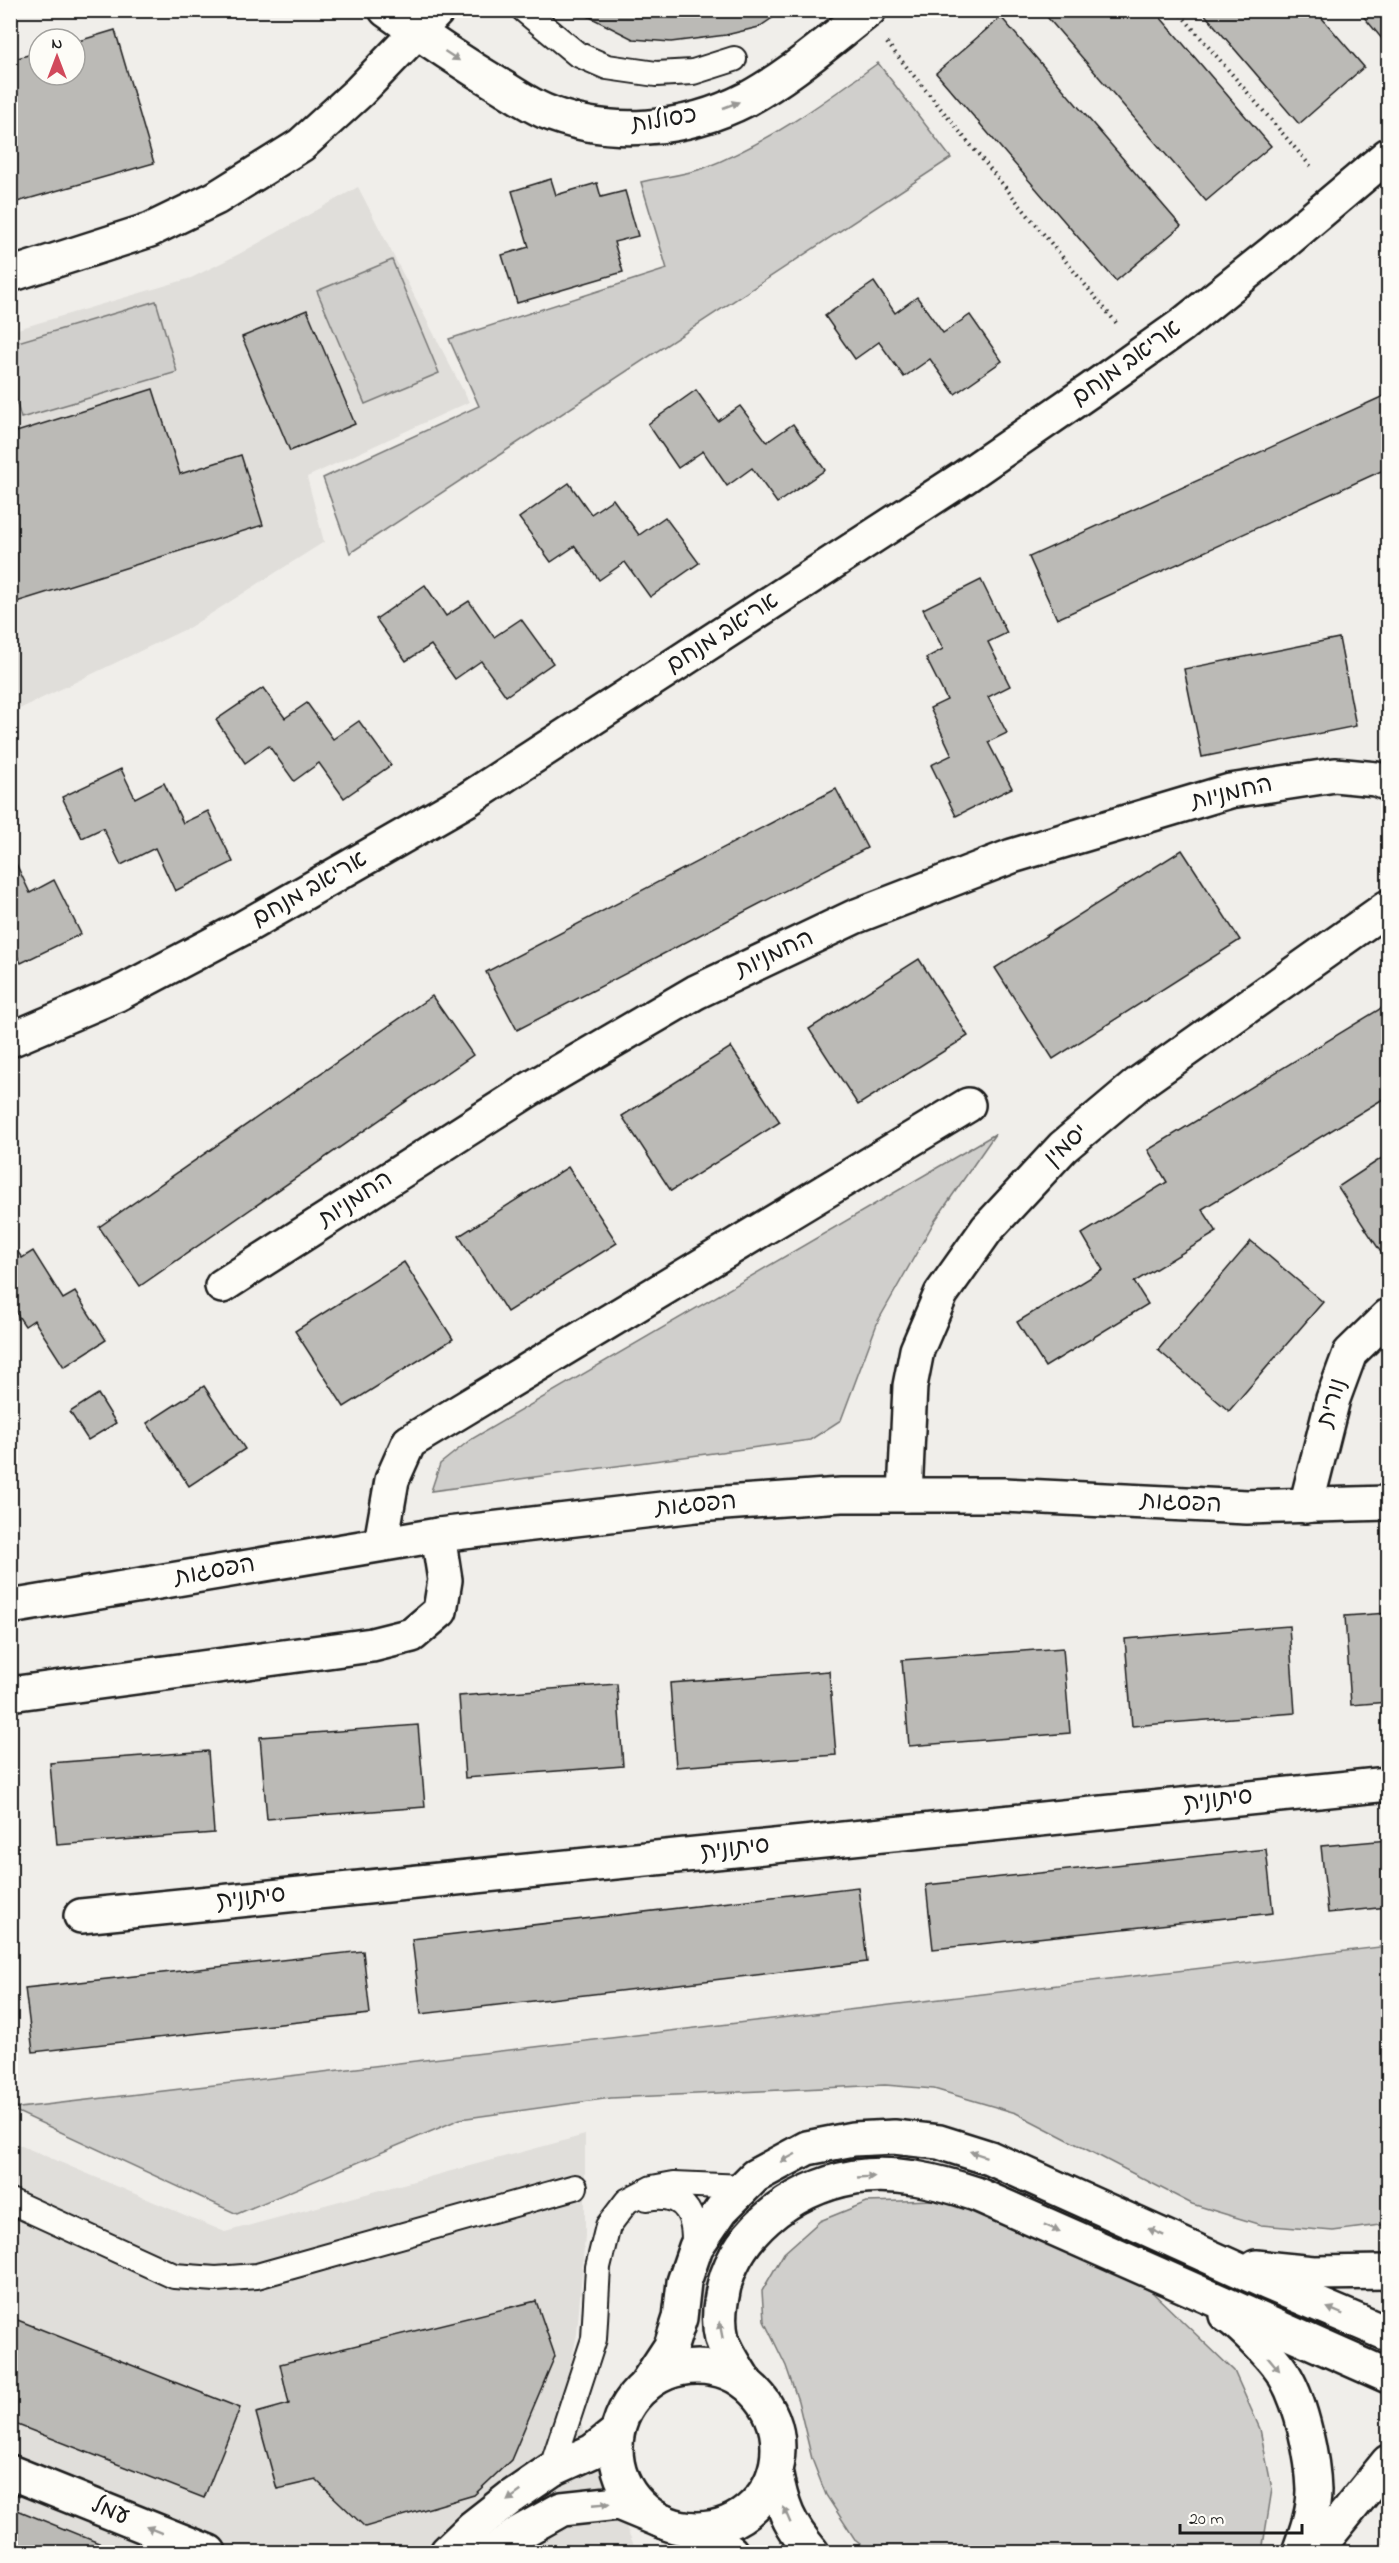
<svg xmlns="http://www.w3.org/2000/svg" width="1399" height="2563" viewBox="0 0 1399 2563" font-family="'Indie Flower','Playpen Sans Hebrew',sans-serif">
<rect width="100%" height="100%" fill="#f0eeea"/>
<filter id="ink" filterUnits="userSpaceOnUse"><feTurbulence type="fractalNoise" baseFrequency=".0167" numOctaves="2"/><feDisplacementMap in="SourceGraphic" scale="12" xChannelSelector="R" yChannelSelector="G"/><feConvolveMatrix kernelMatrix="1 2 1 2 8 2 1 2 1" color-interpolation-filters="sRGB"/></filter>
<g filter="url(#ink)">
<g fill="#e0deda">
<path d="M358,187L469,402L307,477L324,542L190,627L11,713V331L191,278L239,254Z"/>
<path d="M585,2135V2235L577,2334L566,2389L637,2552H11L10,2141L225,2232Z"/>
</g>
<g fill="#d0cfcc" stroke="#767674" stroke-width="1.5">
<path d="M878,63L951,158L350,553L323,478L479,406L449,339L667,269L641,182C662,177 685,175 704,168C768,143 823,103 878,63Z"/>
<path d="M392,260L439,373L365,404L317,291Z"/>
<path d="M156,301L177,372L21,418L11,383V344Z"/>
<path d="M995,1134L934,1222L878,1321L841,1420L810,1440L431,1491L440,1464L470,1440Z"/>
<path d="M1388,1946V2224L1333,2231L1261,2225L1192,2204L1016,2113L934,2089L885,2085L611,2098L460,2119L237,2214L11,2109Z"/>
<path d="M935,2200L988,2211L1050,2235L1152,2292L1234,2371L1260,2429L1272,2489L1262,2552H871L856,2541L826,2495L812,2459L798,2401L786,2366L764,2321L762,2291L784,2253L820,2221L867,2202Z"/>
</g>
<g fill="#bbbab6" stroke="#1c1c1c" stroke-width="1.5">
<path d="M576,10H784L759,27L726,35L671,42L633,39Z"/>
<path d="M1041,10H1154L1271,146L1206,201Z"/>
<path d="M1201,10H1315L1364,67L1299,124Z"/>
<path d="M1358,10H1388V46Z"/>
<path d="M1001,17L1181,226L1116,281L936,73Z"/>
<path d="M115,30L154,163L10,204V60L39,52V75H75V42Z"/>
<path d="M551,179L556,195L597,183L601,197L625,191L638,236L614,242L623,272L517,303L502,255L529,247L512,191Z"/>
<path d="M874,282L895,313L917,297L943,333L970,315L1002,361L955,394L930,359L904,377L879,342L855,359L825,316Z"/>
<path d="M307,310L355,424L290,451L242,337Z"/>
<path d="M153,389L180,474L241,455L263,525L10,604V434Z"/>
<path d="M696,390L718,421L740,406L767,442L793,424L825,470L777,503L752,468L727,486L703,451L678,468L648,424Z"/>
<path d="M1388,394V468L1057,619L1029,557Z"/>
<path d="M569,483L591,514L613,499L639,535L665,517L699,563L650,597L625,562L599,580L575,546L551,562L519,518Z"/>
<path d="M981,580L1007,633L988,642L1010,686L988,697L1007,733L988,742L1012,788L956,816L931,765L952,755L930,708L947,700L926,658L943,649L923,609Z"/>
<path d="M425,585L446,616L469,601L494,637L521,619L553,663L506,696L481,661L455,679L431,645L406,661L376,619Z"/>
<path d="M1339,638L1356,726L1202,757L1184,669Z"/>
<path d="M263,688L285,718L307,703L333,739L359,721L391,765L344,798L319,763L294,781L269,746L245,763L216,720Z"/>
<path d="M121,769L135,798L164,783L183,823L208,811L233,862L175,891L155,848L121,865L103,828L82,838L62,797Z"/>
<path d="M836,789L867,848L517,1030L486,972Z"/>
<path d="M1182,850L1240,940L1053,1059L995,968Z"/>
<path d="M11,853L30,893L54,880L81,934L21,963L10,942Z"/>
<path d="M919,959L968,1036L858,1105L809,1029Z"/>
<path d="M432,996L473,1055L140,1286L99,1227Z"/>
<path d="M1388,1004V1096L1202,1209L1217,1232L1134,1282L1148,1304L1045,1367L1017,1322L1103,1270L1082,1234L1167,1182L1148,1150Z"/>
<path d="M731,1047L780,1122L671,1191L622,1116Z"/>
<path d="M1388,1154V1254L1384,1257L1338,1187Z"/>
<path d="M568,1167L617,1243L507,1312L459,1236Z"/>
<path d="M10,1241L22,1258L33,1251L63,1299L75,1292L106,1340L64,1367L34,1320L25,1326L10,1304Z"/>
<path d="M1251,1241L1323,1302L1229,1411L1158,1350Z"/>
<path d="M404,1262L453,1339L344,1407L295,1331Z"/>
<path d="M204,1386L245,1449L189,1486L147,1423Z"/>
<path d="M98,1394L116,1423L88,1440L70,1412Z"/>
<path d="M1388,1613V1702L1351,1705L1345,1616Z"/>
<path d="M1289,1626L1295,1713L1132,1726L1125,1639Z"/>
<path d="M1063,1648L1070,1733L909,1746L902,1660Z"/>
<path d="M829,1671L836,1755L676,1767L670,1683Z"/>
<path d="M617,1684L623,1766L465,1778L459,1696Z"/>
<path d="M418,1725L425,1807L267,1819L260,1737Z"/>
<path d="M208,1751L214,1833L57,1845L50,1763Z"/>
<path d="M1388,1840V1907L1328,1913L1321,1846Z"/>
<path d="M1266,1849L1273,1913L933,1949L926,1885Z"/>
<path d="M858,1887L867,1962L421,2014L412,1939Z"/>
<path d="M363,1951L370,2014L33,2052L25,1988Z"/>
<path d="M536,2301L555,2356L511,2460L474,2495L365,2527L316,2480L277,2489L256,2413L289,2404L280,2364Z"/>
<path d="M10,2317L240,2408L204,2498L10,2422Z"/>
<path d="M10,2507L121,2552H10Z"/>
</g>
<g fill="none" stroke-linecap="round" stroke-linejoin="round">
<g stroke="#1c1c1c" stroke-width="28">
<g id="lane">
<path d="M524,10L577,54L607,67L656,74L693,72L734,59"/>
<path d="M647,2198C689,2190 697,2220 693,2254"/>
<path d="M10,2201L174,2276L216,2279L257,2276L575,2187"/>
<path d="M551,2470L594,2339L598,2267L608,2226L627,2201L652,2188L674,2184L744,2187"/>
</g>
</g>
<g stroke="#1c1c1c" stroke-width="38">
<g id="street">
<path d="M386,10C425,38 464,64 504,88C517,96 530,105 544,111C609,138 685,131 747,99C791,75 829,41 869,10"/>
<path d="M10,275L150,230L216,198L301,145L359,92L437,11"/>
<path d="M222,1286L530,1089L696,992L854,917L1012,856L1230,791L1335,775L1376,779L1388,784"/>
<path d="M905,1495L910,1386L917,1350L941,1294L987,1229L1063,1147L1138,1084L1388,907"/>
<path d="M1306,1506L1333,1399L1350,1353L1388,1316"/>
<path d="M381,1543L392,1480L409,1442L968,1105"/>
<path d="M10,1694L372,1645L412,1635L440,1611L445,1580L438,1535"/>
<path d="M81,1916L1388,1784"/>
<path d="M10,2472L209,2552"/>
<path d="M447,2552L473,2527L510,2498L551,2470L593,2451L617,2432"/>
<path d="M493,2552L519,2533L562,2509L618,2503L664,2522"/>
</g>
</g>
<g stroke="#1c1c1c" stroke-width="38">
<g id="secondary">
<path d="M10,1040L118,994L243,928L468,799L963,478L1092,389L1182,325L1273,252L1388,155"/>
<path d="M10,1607L438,1535L696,1505L841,1495H1004L1247,1507L1388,1503"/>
<path d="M1256,2267L1313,2273L1388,2272"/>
<path d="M1226,2315C1243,2326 1276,2360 1286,2378C1302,2406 1313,2458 1314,2490C1314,2511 1306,2533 1299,2552"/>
<circle cx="697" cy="2448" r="81"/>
<path d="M746,2383C738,2369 727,2354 722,2339C719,2327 719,2314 721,2302C729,2235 791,2188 855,2177C897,2171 937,2181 976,2194L1388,2376"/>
<path d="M644,2387L671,2346L680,2318L684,2282L696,2247L722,2209L755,2176L807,2148L853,2139L894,2137L939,2142L990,2158L1268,2283L1388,2334"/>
<path d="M775,2471C782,2507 788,2524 812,2552"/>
<path d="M691,2529L731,2552"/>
<path d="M1315,2552L1388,2462"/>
</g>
</g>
<g stroke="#1c1c1c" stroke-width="4" stroke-dasharray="1.5 4.5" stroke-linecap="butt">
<path d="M1177,10L1313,169"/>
<path d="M887,43L1118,325"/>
</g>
<use href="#lane" stroke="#fdfcf7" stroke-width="24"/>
<use href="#street" stroke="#fdfcf7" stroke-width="33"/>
<use href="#secondary" stroke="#fdfcf7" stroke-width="33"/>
</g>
<defs><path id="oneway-solid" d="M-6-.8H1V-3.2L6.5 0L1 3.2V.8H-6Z" transform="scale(1.5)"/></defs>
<g fill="#989794">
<use href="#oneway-solid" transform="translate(452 56) rotate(33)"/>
<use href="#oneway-solid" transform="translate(731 105) rotate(-21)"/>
<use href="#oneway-solid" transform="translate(978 2154) rotate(-162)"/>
<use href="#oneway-solid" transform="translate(788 2158) rotate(152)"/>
<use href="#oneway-solid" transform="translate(866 2177) rotate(-3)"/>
<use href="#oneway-solid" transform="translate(1052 2228) rotate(24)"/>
<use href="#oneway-solid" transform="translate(1156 2232) rotate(-156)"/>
<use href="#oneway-solid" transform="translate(1335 2311) rotate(-157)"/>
<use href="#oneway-solid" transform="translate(721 2330) rotate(-101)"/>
<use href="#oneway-solid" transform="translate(1274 2364) rotate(50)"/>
<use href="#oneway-solid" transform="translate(514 2496) rotate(144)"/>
<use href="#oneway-solid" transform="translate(601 2504) rotate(-5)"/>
<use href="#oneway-solid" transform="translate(787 2515) rotate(-113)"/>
<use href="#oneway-solid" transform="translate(154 2530) rotate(-158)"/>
</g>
</g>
<g text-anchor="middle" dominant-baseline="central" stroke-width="5" stroke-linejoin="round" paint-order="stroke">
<g font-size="24" fill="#1c1c1c" stroke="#fdfcf7">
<text transform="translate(664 121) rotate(-9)">כסולות</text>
<text transform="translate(1127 364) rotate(-36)">אריאב מנחם</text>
<text transform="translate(723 634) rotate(-33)">אריאב מנחם</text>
<text transform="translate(1232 794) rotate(-13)">החמניות</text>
<text transform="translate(310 890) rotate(-30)">אריאב מנחם</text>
<text transform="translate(775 955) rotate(-25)">החמניות</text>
<text transform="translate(1067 1146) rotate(-43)">יסמין</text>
<text transform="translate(356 1200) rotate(-33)">החמניות</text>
<text transform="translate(1333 1403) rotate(-73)">נורית</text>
<text transform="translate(1181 1504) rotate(3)">הפסגות</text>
<text transform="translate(696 1506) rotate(-5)">הפסגות</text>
<text transform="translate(215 1572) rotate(-10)">הפסגות</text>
<text transform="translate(1218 1801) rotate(-6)">סיתונית</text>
<text transform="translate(735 1850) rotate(-6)">סיתונית</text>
<text transform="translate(251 1899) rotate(-6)">סיתונית</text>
<text transform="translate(110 2512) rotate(22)">עמל</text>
</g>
</g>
<rect width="1399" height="2563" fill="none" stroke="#fdfcf7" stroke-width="36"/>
<rect x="18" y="18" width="1363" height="2527" fill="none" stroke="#1c1c1c" stroke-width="2" filter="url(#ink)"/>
<g transform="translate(57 57)"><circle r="28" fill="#fdfcf7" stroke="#a3a29f" stroke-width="1.5"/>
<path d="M0-4.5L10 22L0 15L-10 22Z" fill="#d1495b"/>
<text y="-9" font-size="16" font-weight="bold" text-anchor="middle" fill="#1c1c1c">N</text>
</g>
<path d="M1180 2524v9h122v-9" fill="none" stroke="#1c1c1c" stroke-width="3"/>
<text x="1189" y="2524" font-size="18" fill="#1c1c1c" stroke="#fdfcf7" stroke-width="4.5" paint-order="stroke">20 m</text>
</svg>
